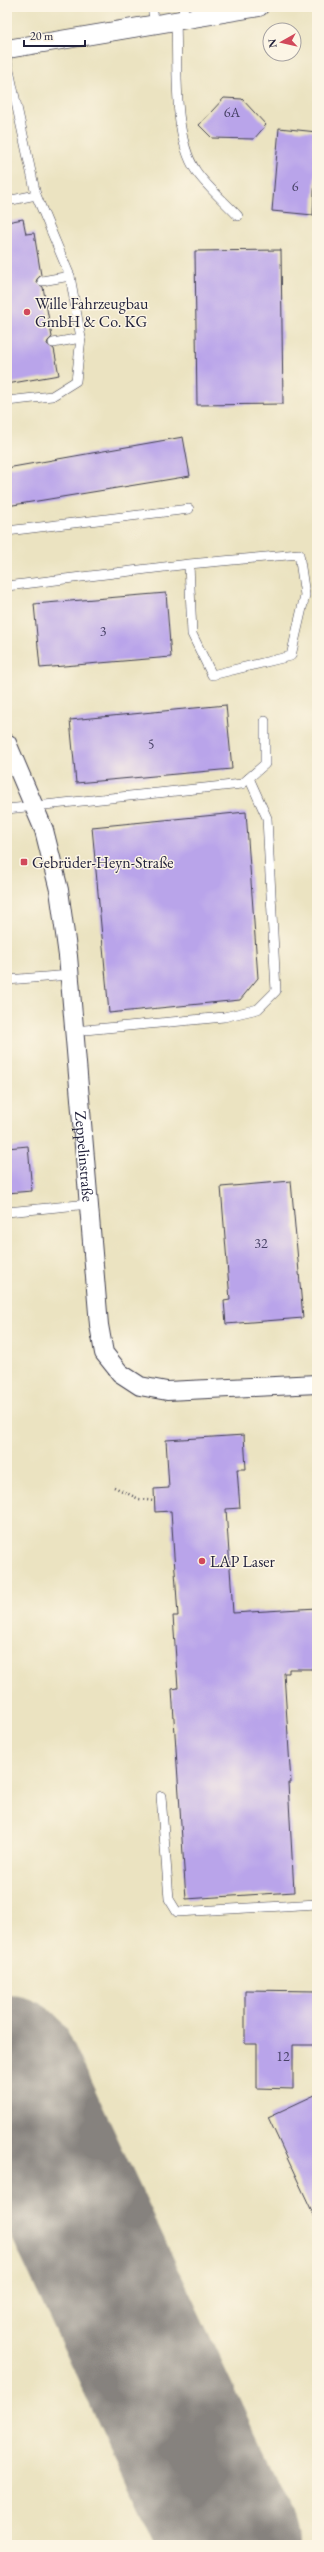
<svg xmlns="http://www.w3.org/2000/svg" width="324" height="2552" viewBox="0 0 324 2552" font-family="'EB Garamond',serif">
<rect width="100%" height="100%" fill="#fcf5e5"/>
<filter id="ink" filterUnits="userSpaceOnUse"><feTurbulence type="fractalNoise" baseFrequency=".025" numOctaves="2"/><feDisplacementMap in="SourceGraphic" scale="8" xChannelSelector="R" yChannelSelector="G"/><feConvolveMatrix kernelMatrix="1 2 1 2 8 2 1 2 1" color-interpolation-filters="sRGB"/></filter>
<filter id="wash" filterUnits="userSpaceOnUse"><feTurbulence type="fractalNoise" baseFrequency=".012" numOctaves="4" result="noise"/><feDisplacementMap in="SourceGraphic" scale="16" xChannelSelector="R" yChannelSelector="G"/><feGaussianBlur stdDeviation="0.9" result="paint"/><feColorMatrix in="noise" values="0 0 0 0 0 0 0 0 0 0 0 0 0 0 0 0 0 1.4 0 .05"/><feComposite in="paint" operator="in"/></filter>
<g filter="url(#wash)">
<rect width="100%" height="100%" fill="#ebe3c1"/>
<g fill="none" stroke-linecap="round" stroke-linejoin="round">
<path stroke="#86827e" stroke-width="138" d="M7,2064L231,2545"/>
</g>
<g id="blocks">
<g fill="#b9a4ea">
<path d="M224,98L242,99L266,125L254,139L212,138L199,125Z"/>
<path d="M279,128L317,132L313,215L272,211Z"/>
<path d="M23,219L26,234L34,233L41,275L37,279L36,282L43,287L52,337L48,341L47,344L54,349L59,375L7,384V222Z"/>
<path d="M281,250L283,404L197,405L195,251Z"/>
<path d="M183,437L190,476L7,506V468Z"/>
<path d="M166,593L171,657L40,668L34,604Z"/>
<path d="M226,705L232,769L76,783L70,720Z"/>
<path d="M246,812L258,978L240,1000L109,1013L92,827Z"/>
<path d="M28,1146L32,1191L7,1193V1148Z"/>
<path d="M291,1181L303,1318L226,1324L224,1301L230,1300L221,1187Z"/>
<path d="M244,1435L246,1469H237L240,1508L226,1509L233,1613L317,1608V1669H289V1673H284L291,1783H288L294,1892L186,1899L172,1689L178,1688L173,1616H178L171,1511L155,1512L154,1489L169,1488L166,1440Z"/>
<path d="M245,1990L317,1991V2045H293V2089L257,2088V2044H245Z"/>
<path d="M317,2094V2222L268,2117Z"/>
</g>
</g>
</g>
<g filter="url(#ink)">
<use href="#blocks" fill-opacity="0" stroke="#403f4f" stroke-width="1"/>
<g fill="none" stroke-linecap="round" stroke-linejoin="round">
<g stroke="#403f4f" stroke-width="10">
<g id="lane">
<path d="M152,7L155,24"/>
<path d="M183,7L185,19"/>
<path d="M176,20C178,63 172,136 196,171C207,187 225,202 238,216"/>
<path d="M7,61L36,195L70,276L81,338L76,381L52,396L7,401"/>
<path d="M7,201L36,195"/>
<path d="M42,281L70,276"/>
<path d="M53,343L81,338"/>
<path d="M7,531L189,509"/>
<path d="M7,586L189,564L299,554L305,595L291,656L212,675L192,634L189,564"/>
<path d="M7,809L242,784L265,764V721"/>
<path d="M7,980L70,975"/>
<path d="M74,1031L224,1017L258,1009L276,991L267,818L249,778"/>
<path d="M7,1212L89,1204"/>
<path d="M161,1796L169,1899L177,1912L317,1904"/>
</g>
</g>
<g stroke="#403f4f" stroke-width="20">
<g id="street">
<path d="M7,49L259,7"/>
<path id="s1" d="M7,743L44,830L59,890L68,956L99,1325L104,1353L120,1373L140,1386L167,1391L317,1384"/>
</g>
</g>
<path stroke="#403f4f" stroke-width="2.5" stroke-dasharray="1 3" stroke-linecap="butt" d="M114,1487L139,1499L154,1501"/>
<use href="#lane" stroke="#fff" stroke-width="9"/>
<use href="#street" stroke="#fff" stroke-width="18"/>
</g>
</g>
<g fill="#d1495b" stroke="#fcf5e5" stroke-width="1.5">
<circle cx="27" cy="312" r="4"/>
<rect x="20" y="858" width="8" height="8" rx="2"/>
<circle cx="202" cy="1561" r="4"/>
</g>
<g text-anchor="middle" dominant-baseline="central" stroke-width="3" stroke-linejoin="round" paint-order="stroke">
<g font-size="14" fill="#484267">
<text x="232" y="112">6A</text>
<text x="295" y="186">6</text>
<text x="103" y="631">3</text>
<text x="151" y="744">5</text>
<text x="261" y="1243">32</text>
<text x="283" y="2056">12</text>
</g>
<g font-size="16" fill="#22223b" stroke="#fcf5e5" text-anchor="start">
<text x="35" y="303">Wille Fahrzeugbau<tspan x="35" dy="18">GmbH &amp; Co. KG</tspan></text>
<text x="32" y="862">Gebrüder-Heyn-Straße</text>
<text x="210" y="1561">LAP Laser</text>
</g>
<g font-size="16" fill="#22223b" stroke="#fcf5e5">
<text stroke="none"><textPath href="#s1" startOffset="424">Zeppelinstraße</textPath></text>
</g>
</g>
<rect width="324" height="2552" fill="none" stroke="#fcf5e5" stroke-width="24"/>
<g transform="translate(282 42) rotate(262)"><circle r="19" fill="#fcf5e5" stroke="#a5a1a1"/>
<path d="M0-3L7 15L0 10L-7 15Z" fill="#d1495b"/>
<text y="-6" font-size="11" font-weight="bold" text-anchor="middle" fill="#22223b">N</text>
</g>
<path d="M24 40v6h61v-6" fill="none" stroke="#22223b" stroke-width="2"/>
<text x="30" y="40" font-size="12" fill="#22223b" stroke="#fcf5e5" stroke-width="3" paint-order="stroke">20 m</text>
</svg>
